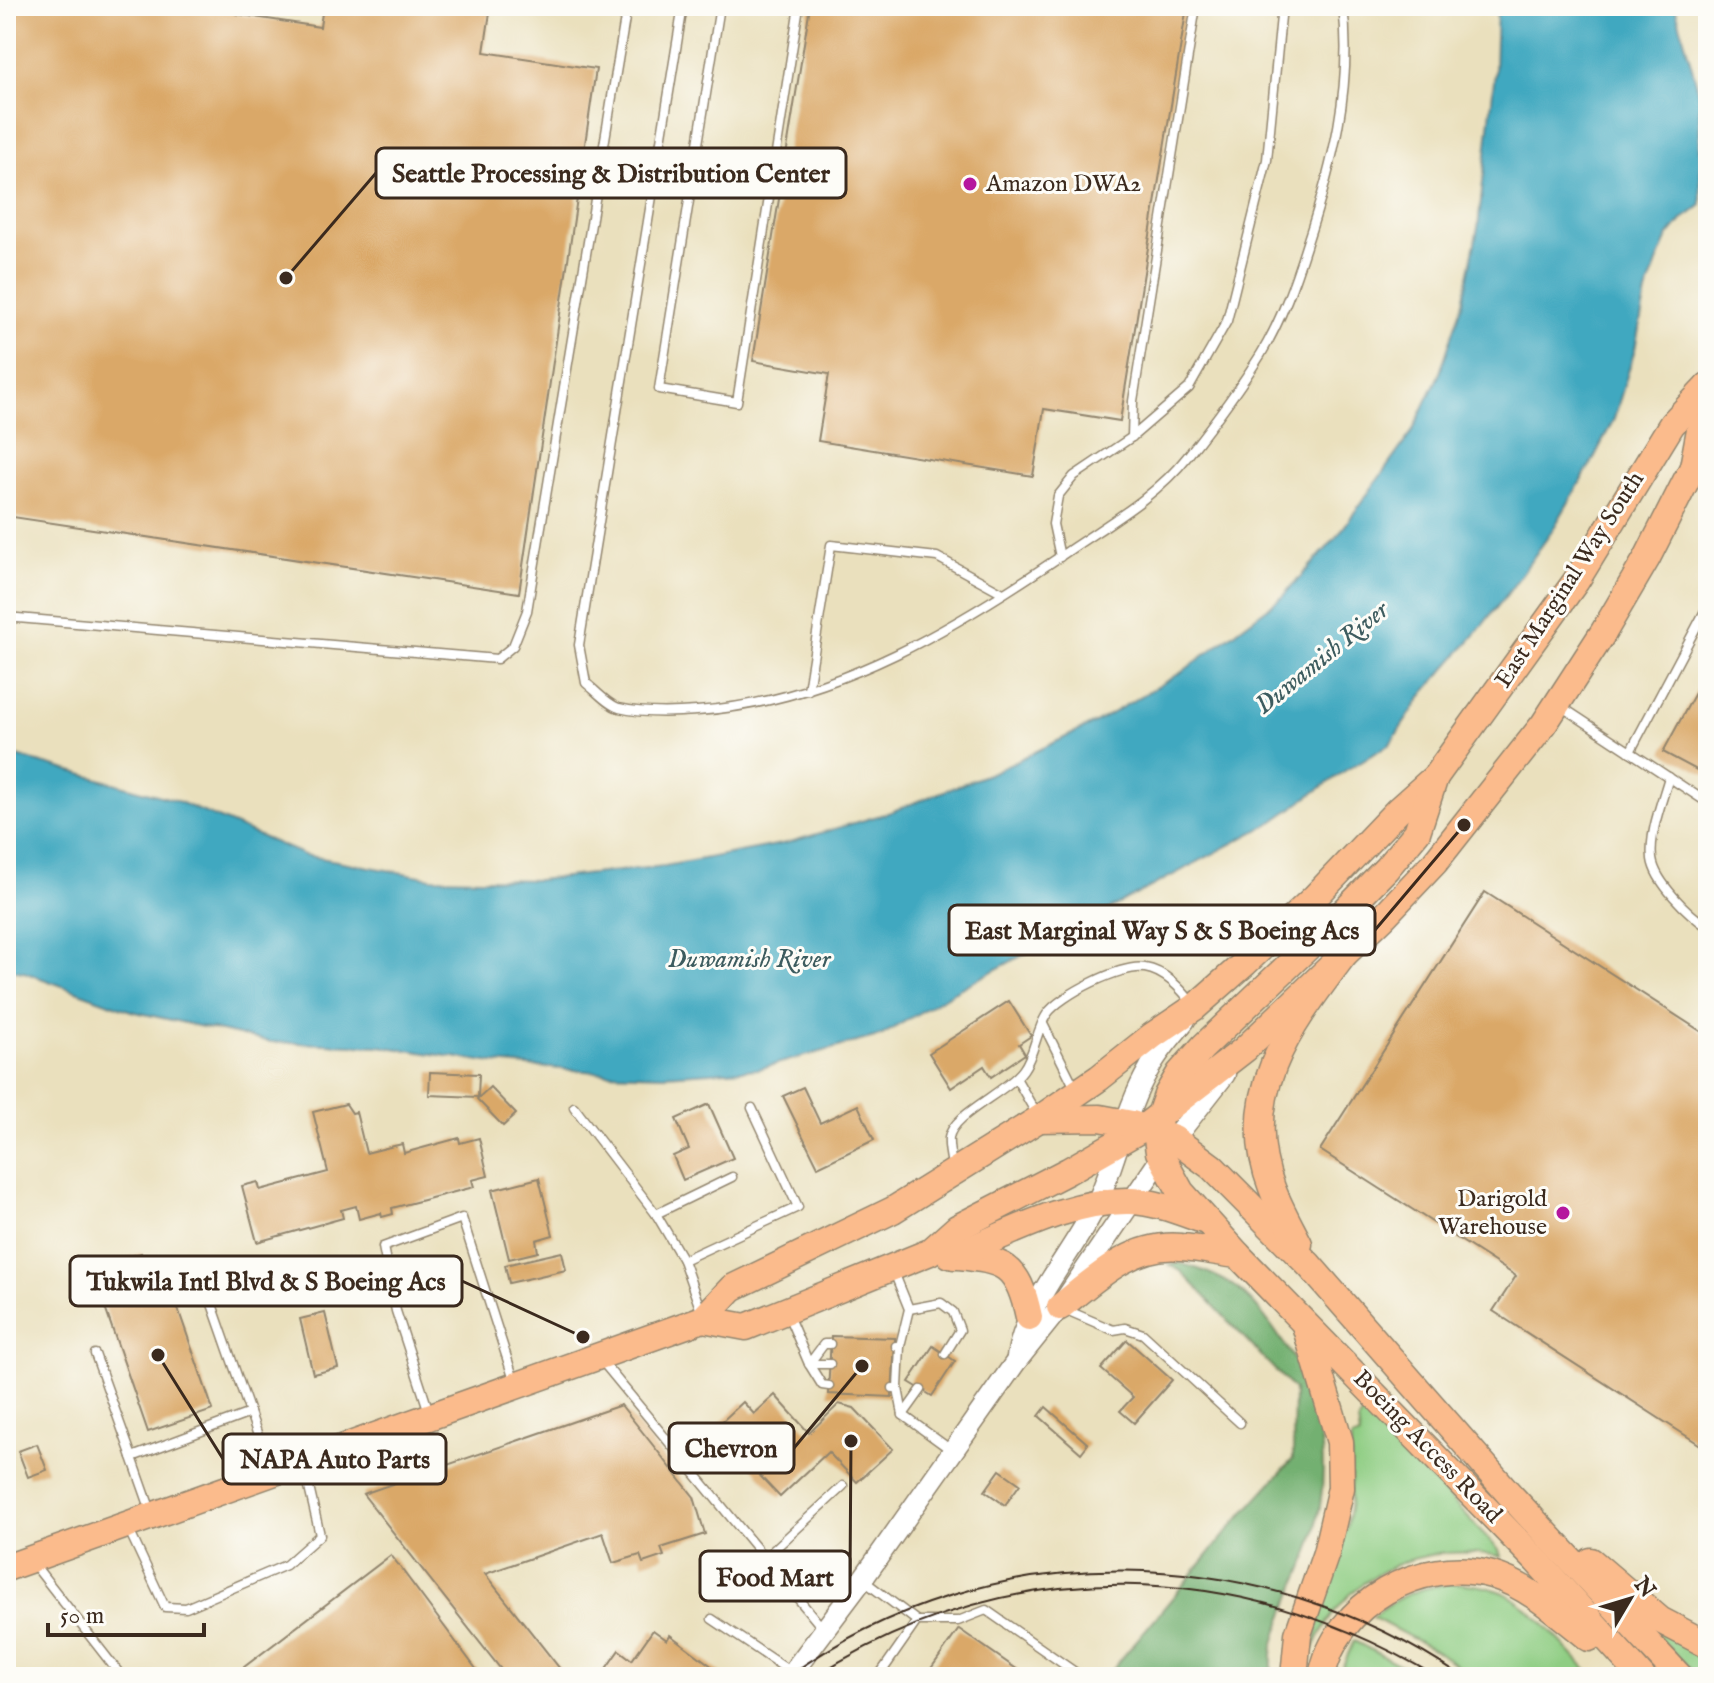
<svg xmlns="http://www.w3.org/2000/svg" width="1714" height="1683" viewBox="0 0 1714 1683" font-family="'IM FELL English',serif">
<rect width="100%" height="100%" fill="#fdfcf7"/>
<filter id="ink" filterUnits="userSpaceOnUse"><feTurbulence type="fractalNoise" baseFrequency=".0125" numOctaves="2"/><feDisplacementMap in="SourceGraphic" scale="16" xChannelSelector="R" yChannelSelector="G"/><feConvolveMatrix kernelMatrix="1 2 1 2 8 2 1 2 1" color-interpolation-filters="sRGB"/></filter>
<filter id="wash" filterUnits="userSpaceOnUse"><feTurbulence type="fractalNoise" baseFrequency=".006" numOctaves="4" result="noise"/><feDisplacementMap in="SourceGraphic" scale="32" xChannelSelector="R" yChannelSelector="G"/><feGaussianBlur stdDeviation="1.8" result="paint"/><feColorMatrix in="noise" values="0 0 0 0 0 0 0 0 0 0 0 0 0 0 0 0 0 1.4 0 .05"/><feComposite in="paint" operator="in"/></filter>
<g filter="url(#wash)">
<rect width="100%" height="100%" fill="#eae0bd"/>
<g fill="#8fcd83" stroke="#657c50" stroke-width="2">
<path d="M1364,1411L1408,1458L1439,1487L1499,1550L1501,1556C1419,1542 1346,1571 1313,1650L1326,1590L1347,1527L1351,1501V1439L1360,1436L1358,1421Z"/>
<path d="M1454,1583C1472,1584 1492,1586 1508,1595C1537,1612 1570,1653 1594,1677H1474L1435,1650L1372,1617C1400,1594 1418,1588 1454,1583Z"/>
<path d="M1657,1626L1708,1660V1677H1698L1652,1631Z"/>
<path d="M1354,1641L1423,1677H1338Z"/>
</g>
<path fill="#73b071" stroke="#576d48" stroke-width="2" d="M1179,1263C1234,1278 1251,1295 1282,1341C1328,1406 1333,1481 1308,1555C1297,1586 1281,1616 1273,1647C1271,1656 1272,1667 1272,1677H1106L1240,1517L1293,1459L1294,1390L1181,1271L1170,1265Z"/>
<path fill="#40a8c0" stroke="#3e696f" stroke-width="2" d="M1497,6H1675L1699,93L1701,205L1682,220L1668,237L1659,258L1646,293L1635,349L1614,419L1592,462L1552,531L1508,593L1473,637L1424,693L1390,744L1346,770L1271,823L955,991L882,1035L758,1069L664,1075L607,1073L494,1063L379,1046L270,1042L131,1011L24,972L6,969V753L175,800L304,855L431,878L538,880L665,866L787,843L888,813L993,772L1095,723L1182,672L1282,597L1336,538L1412,432L1440,373L1463,302L1478,228L1495,72Z"/>
<g id="blocks">
<g fill="#daa867">
<path d="M6,6H237L236,14L320,27L323,6H491L484,52L596,69L519,593L6,516Z"/>
<path d="M810,6H1187L1120,421L1044,409L1033,476L818,441L829,374L753,361Z"/>
<path d="M1708,669V776L1663,752Z"/>
<path d="M1485,892L1708,1036V1437L1702,1446L1493,1311L1516,1276L1320,1150Z"/>
<path d="M1009,1001L1031,1036L1019,1044L1025,1054L991,1077L984,1066L951,1088L929,1053Z"/>
<path d="M430,1072L479,1074L478,1097L429,1095Z"/>
<path d="M490,1087L516,1114L503,1126L477,1099Z"/>
<path d="M803,1087L820,1123L858,1105L874,1140L818,1167L783,1096Z"/>
<path d="M346,1104L352,1113L356,1112L366,1153L402,1144L404,1153L459,1138L460,1143L479,1138L488,1176L472,1180L474,1187L392,1208L393,1214L382,1217L381,1213L359,1219L356,1206L341,1210L343,1218L257,1242L242,1186L258,1182L260,1190L328,1172L313,1112Z"/>
<path d="M709,1104L733,1158L683,1180L673,1156L689,1149L676,1119Z"/>
<path d="M539,1178L553,1235L536,1240L538,1252L509,1259L492,1190Z"/>
<path d="M562,1252L566,1270L509,1283L505,1265Z"/>
<path d="M141,1253L150,1283L158,1280L165,1300L174,1297L213,1410L148,1432L92,1270Z"/>
<path d="M325,1313L338,1368L313,1374L300,1319Z"/>
<path d="M831,1336L895,1338L892,1397L828,1394Z"/>
<path d="M1127,1340L1172,1380L1134,1423L1120,1411L1133,1397L1101,1369Z"/>
<path d="M933,1346L955,1361L932,1396L909,1382Z"/>
<path d="M775,1395L809,1433L839,1404L854,1408L893,1449L857,1482L828,1452L780,1497L715,1428L743,1402L754,1414Z"/>
<path d="M621,1405L694,1497L705,1534L661,1548L664,1556L643,1563L640,1555L613,1563L603,1533L485,1574L564,1674L558,1677H507L363,1494Z"/>
<path d="M1046,1407L1088,1444L1081,1453L1039,1416Z"/>
<path d="M37,1444L47,1470L28,1477L18,1451Z"/>
<path d="M1000,1470L1020,1484L1005,1505L985,1491Z"/>
<path d="M391,1555L482,1677H231Z"/>
<path d="M959,1629L1028,1677H925Z"/>
<path d="M653,1630L667,1640L670,1635L721,1673L719,1677H600L619,1650L632,1660Z"/>
</g>
</g>
</g>
<g filter="url(#ink)">
<use href="#blocks" fill-opacity="0" stroke="#92856e" stroke-width="2"/>
<g fill="none" stroke-linecap="round" stroke-linejoin="round">
<g stroke="#92856e" stroke-width="11">
<g id="service">
<path d="M683,6L579,645L586,683C595,690 608,705 619,708C644,714 672,713 697,711C836,702 962,624 1074,547C1114,520 1157,495 1187,457C1213,424 1239,389 1261,354C1282,319 1295,281 1307,243C1332,167 1353,87 1343,6"/>
<path d="M720,6L659,389L737,402L799,6"/>
<path d="M1132,437L1133,401L1196,6"/>
<path d="M1060,557L1053,524L1058,496L1074,476L1132,437L1189,388L1227,321L1267,160L1282,6"/>
<path d="M6,617L497,659L513,646L527,611L627,6"/>
<path d="M808,690L831,545L937,557L1003,593"/>
<path d="M1562,707L1708,803"/>
<path d="M1630,752L1708,605"/>
<path d="M1669,777C1662,802 1649,833 1652,859C1655,882 1689,915 1708,927"/>
<path d="M1043,1024L1075,1088"/>
<path d="M1016,1078L1037,1115"/>
<path d="M574,1107L656,1214"/>
<path d="M953,1169C951,1159 948,1148 949,1138C952,1114 1006,1093 1023,1070C1035,1054 1036,1030 1047,1014C1060,995 1122,964 1145,968C1165,971 1181,989 1193,1004"/>
<path d="M683,1260L798,1207L752,1108"/>
<path d="M894,1272L909,1309L900,1346"/>
<path d="M212,1304L270,1470"/>
<path d="M909,1309L941,1303L953,1312L960,1330L945,1354"/>
<path d="M1064,1309L1113,1330L1125,1328L1143,1334L1240,1423"/>
<path d="M702,1314L683,1260L656,1214L732,1177"/>
<path d="M788,1315L809,1364L822,1385L829,1386"/>
<path d="M95,1354L132,1457"/>
<path d="M601,1360L824,1630"/>
<path d="M830,1364H809L824,1344H830"/>
<path d="M893,1388H898L900,1346H896"/>
<path d="M898,1388L903,1415L951,1450"/>
<path d="M429,1412L396,1311L383,1247L462,1218L514,1380"/>
<path d="M903,1415L921,1390"/>
<path d="M151,1511L132,1457L250,1413"/>
<path d="M129,1530L165,1607L186,1608L286,1565L320,1535L304,1466"/>
<path d="M765,1558L843,1486"/>
<path d="M33,1563L122,1677"/>
<path d="M863,1580L917,1621"/>
<path d="M712,1619L791,1672"/>
<path d="M878,1677L917,1621H958L986,1610L1082,1677"/>
</g>
</g>
<g stroke="#92856e" stroke-width="23">
<g id="tertiary">
<path d="M1017,1357C1024,1308 1070,1256 1093,1211C1116,1166 1123,1113 1149,1069C1158,1051 1173,1036 1185,1020"/>
<path d="M789,1677L862,1580L1015,1363L1060,1307L1174,1139L1225,1074"/>
</g>
</g>
<g stroke="#92856e" stroke-width="29">
<g id="primary">
<path d="M950,1255C1002,1261 1017,1260 1029,1317"/>
<path d="M703,1319L746,1327L930,1252L957,1228L1068,1171L1143,1128L1245,1049L1383,917L1435,862L1544,724L1603,633L1647,558L1693,467L1708,386"/>
<path d="M6,1568L703,1319L732,1288L893,1210L1039,1119L1099,1078L1152,1036L1195,1007L1245,963L1315,897L1398,810L1435,777L1576,581L1672,424L1708,386"/>
</g>
</g>
<g stroke="#92856e" stroke-width="29">
<g id="trunk">
<path d="M1435,777L1417,832L1386,869L1334,922L1203,1047L1180,1073L1167,1095L1160,1115L1156,1132L1159,1152L1181,1192L1238,1255L1536,1560L1642,1677"/>
<path d="M1039,1119L1100,1118L1132,1124L1174,1139L1212,1167L1309,1265L1511,1496L1680,1677"/>
<path d="M1299,1244C1290,1226 1279,1207 1272,1188C1235,1092 1294,1021 1348,949"/>
<path d="M954,1256C1009,1234 1070,1199 1131,1201C1156,1202 1180,1212 1203,1220"/>
<path d="M1060,1307C1095,1279 1133,1242 1181,1247C1200,1248 1219,1253 1238,1255"/>
<path d="M1591,1561L1660,1620L1708,1645"/>
<path d="M1294,1677L1298,1634L1326,1553L1341,1488L1340,1442L1305,1325"/>
<path d="M1322,1677C1334,1604 1422,1555 1492,1575C1529,1586 1559,1614 1589,1638"/>
</g>
</g>
<use href="#service" stroke="#fff" stroke-width="8"/>
<use href="#tertiary" stroke="#fff" stroke-width="20"/>
<use href="#primary" stroke="#fbbb8c" stroke-width="26"/>
<use href="#trunk" stroke="#fbbb8c" stroke-width="26"/>
<g stroke="#3b2a1e" stroke-width="2">
<path d="M787,1677C989,1531 1260,1539 1462,1677"/>
<path d="M814,1677C1012,1551 1238,1557 1437,1677"/>
</g>
</g>
</g>
<g fill="#b5179e" stroke="#fdfcf7" stroke-width="3">
<circle cx="970" cy="184" r="8"/>
<circle cx="1563" cy="1213" r="8"/>
</g>
<g text-anchor="middle" dominant-baseline="central" stroke-width="6" stroke-linejoin="round" paint-order="stroke">
<g font-size="24" fill="#3b2a1e" stroke="#fdfcf7" text-anchor="start">
<text x="986" y="184">Amazon DWA2</text>
<text x="1547" y="1199" text-anchor="end">Darigold<tspan x="1547" dy="28">Warehouse</tspan></text>
</g>
<g font-size="24" fill="#3b2a1e" stroke="#fdfcf7">
<text transform="translate(1570 580) rotate(-57)">East Marginal Way South</text>
<text transform="translate(1427 1447) rotate(46)">Boeing Access Road</text>
</g>
<g font-size="26" font-style="italic" fill="#3d5c5f" stroke="#fdfcf7">
<text transform="translate(1322 658) rotate(-39)">Duwamish River</text>
<text x="749" y="959">Duwamish River</text>
</g>
</g>
<path fill="none" stroke="#3b2a1e" stroke-width="3" d="M286 278L376 173M1464 825L1375 930M583 1337L462 1281M862 1366L794 1448M158 1355L223 1459M851 1441L850 1576"/>
<g fill="#3b2a1e" stroke="#fdfcf7" stroke-width="3">
<circle cx="286" cy="278" r="8"/>
<circle cx="1464" cy="825" r="8"/>
<circle cx="583" cy="1337" r="8"/>
<circle cx="862" cy="1366" r="8"/>
<circle cx="158" cy="1355" r="8"/>
<circle cx="851" cy="1441" r="8"/>
</g>
<g fill="#fdfcf7" stroke="#3b2a1e" stroke-width="3">
<rect x="376" y="148" width="470" height="50" rx="8"/>
<rect x="949" y="905" width="426" height="50" rx="8"/>
<rect x="70" y="1256" width="392" height="50" rx="8"/>
<rect x="669" y="1423" width="125" height="50" rx="8"/>
<rect x="223" y="1434" width="223" height="50" rx="8"/>
<rect x="700" y="1551" width="150" height="50" rx="8"/>
</g>
<g font-size="26" text-anchor="middle" font-weight="bold" fill="#3b2a1e">
<text x="611" y="182">Seattle Processing &amp; Distribution Center</text>
<text x="1162" y="939">East Marginal Way S &amp; S Boeing Acs</text>
<text x="266" y="1290">Tukwila Intl Blvd &amp; S Boeing Acs</text>
<text x="731" y="1457">Chevron</text>
<text x="335" y="1468">NAPA Auto Parts</text>
<text x="775" y="1586">Food Mart</text>
</g>
<rect width="1714" height="1683" fill="none" stroke="#fdfcf7" stroke-width="32"/>
<g transform="translate(1630 1599) rotate(52)" stroke="#fdfcf7" stroke-width="6" paint-order="stroke">
<path d="M0-6L14 30L0 20L-14 30Z" fill="#3b2a1e"/>
<text y="-12" font-size="22" font-weight="bold" text-anchor="middle" fill="#3b2a1e">N</text>
</g>
<path d="M48 1623v12h156v-12" fill="none" stroke="#3b2a1e" stroke-width="4"/>
<text x="60" y="1623" font-size="24" fill="#3b2a1e" stroke="#fdfcf7" stroke-width="6" paint-order="stroke">50 m</text>
</svg>
